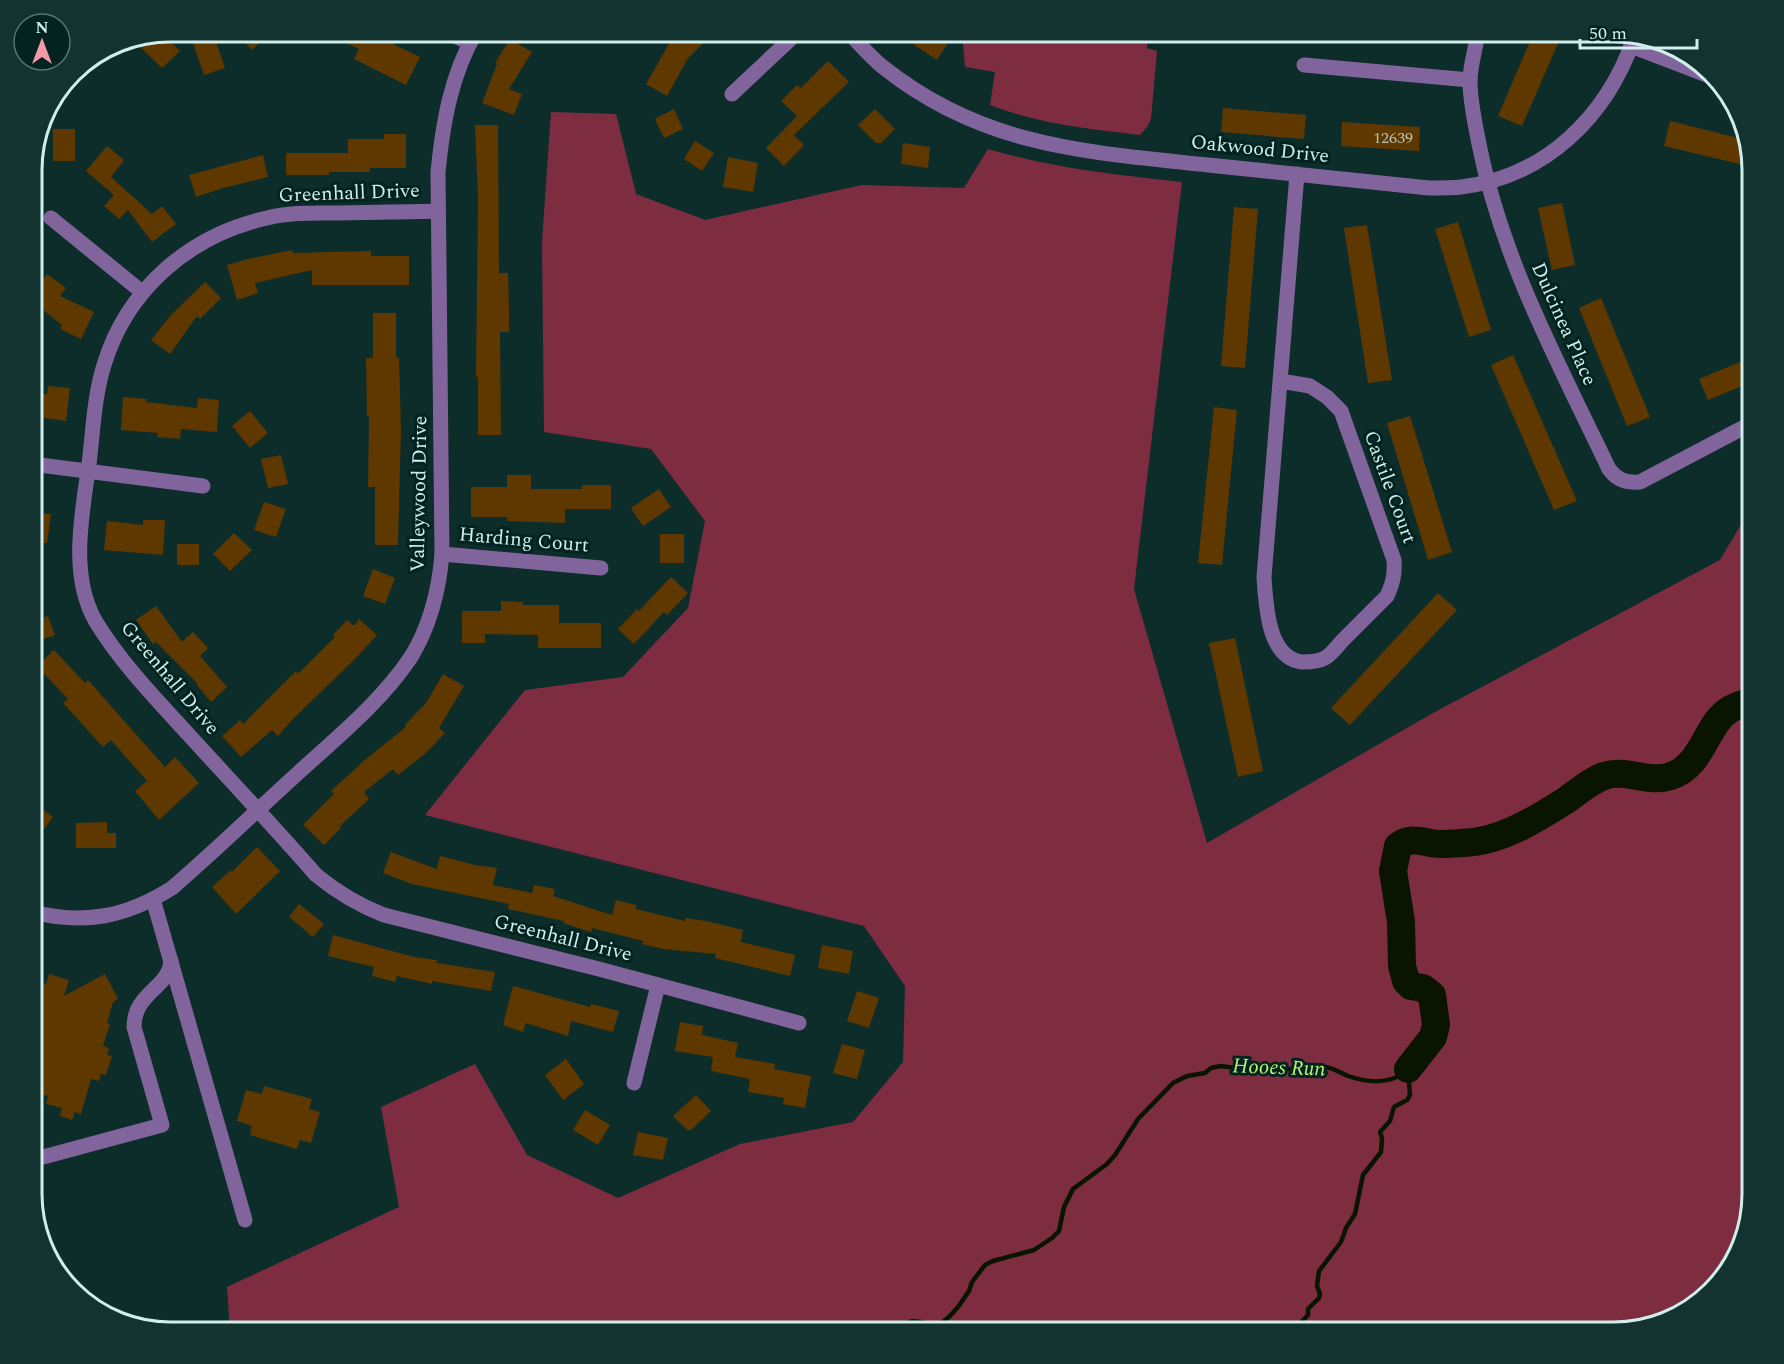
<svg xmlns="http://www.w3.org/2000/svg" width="1784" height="1364" viewBox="0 0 1784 1364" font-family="Spectral,serif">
<rect width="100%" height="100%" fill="#0d2d2b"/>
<g fill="#7e2d41">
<path d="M962,32H1148L1147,48L1157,51L1151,119L1147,127L1140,135C1089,129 1039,124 990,105L995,72L965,67Z"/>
<path d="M551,112L616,114L636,194L705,220L862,185L964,188L988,149C1052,168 1116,175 1182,182L1134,589L1207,843L1433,713L1720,560L1752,506V1194L1724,1279L1675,1318L1614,1332H230L227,1287L399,1207L381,1107L475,1064L527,1155L618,1198L740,1144L853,1122L903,1062L905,986L864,926L425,815L525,690L623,677L688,608L705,521L651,449L544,432L542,242Z"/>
</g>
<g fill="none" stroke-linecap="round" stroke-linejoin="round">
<g stroke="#091500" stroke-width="4.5">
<path d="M901,1332C906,1313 925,1325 939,1325L949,1317L958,1307L969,1291L972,1282L985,1265L993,1261L1034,1250L1052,1238L1059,1231L1064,1207L1073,1189L1107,1164L1115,1155L1138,1119L1173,1083L1187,1076L1205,1073L1211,1068L1221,1066L1258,1071L1325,1067C1334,1068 1340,1073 1348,1076C1368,1083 1392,1085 1408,1069"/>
<path d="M1292,1332L1308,1315V1309L1319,1298L1320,1294L1317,1286L1319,1271L1341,1242L1346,1228L1355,1214L1363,1175L1381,1152L1382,1138L1380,1132L1390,1121L1394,1107L1407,1100L1410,1095L1408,1069"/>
</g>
<path stroke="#091500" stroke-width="28" d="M1408,1069L1433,1037L1436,1025L1432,995L1423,988L1411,986L1406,981L1402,966L1401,922L1393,871L1398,846C1413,835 1425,844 1442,844C1452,844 1463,843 1474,842C1506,838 1538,818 1565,801C1578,792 1590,781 1604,776C1627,768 1647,784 1671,776C1706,764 1706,718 1735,707C1740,704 1747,703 1752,702"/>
</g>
<g fill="#5f3800">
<path d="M235,32H271L252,50Z"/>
<path d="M323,32H368L420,57L406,85L354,59L359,49Z"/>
<path d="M662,32H715L688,58L667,96L646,84L671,40Z"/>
<path d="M921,32H942L951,38L937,60L913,44Z"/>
<path d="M1534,32H1563L1522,126L1498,116Z"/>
<path d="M161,33L180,51L162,68L132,39Z"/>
<path d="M214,36L225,68L204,75L193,43Z"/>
<path d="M510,39L532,52L509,89L522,94L514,115L482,103L497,64L495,63Z"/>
<path d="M828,61L849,82L794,135L804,145L784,166L766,148L797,116L781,101L797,85L801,88Z"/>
<path d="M1223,108L1306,115L1304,139L1221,132Z"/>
<path d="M674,109L683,129L664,138L655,119Z"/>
<path d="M875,109L895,129L881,143H876L858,125Z"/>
<path d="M1670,121L1746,140L1752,167L1664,146Z"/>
<path d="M1342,122L1420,127L1419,151L1341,146Z"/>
<path d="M475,125H498L499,273H508L509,309V332H500L501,435H478V377H476L478,199Z"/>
<rect x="53" y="129" width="22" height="32"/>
<path d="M384,134H406V168H370V172H329V175H286V153H348V139H384Z"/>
<path d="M695,141L714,153L702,171L684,159Z"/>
<path d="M903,143L930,147L928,168L901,164Z"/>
<path d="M107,146L124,160L111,177L152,214L162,206L176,224L152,242L128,210L119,219L104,206L114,195L86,171Z"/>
<path d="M263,155L268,177L223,188L196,197L189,175Z"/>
<path d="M728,157L758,163L753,192L723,187Z"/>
<path d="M1562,203L1575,265L1552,270L1538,208Z"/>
<path d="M1234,207L1258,209L1245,368L1221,366Z"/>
<path d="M1458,222L1491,330L1469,337L1435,229Z"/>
<path d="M1367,225L1392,380L1368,383L1344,228Z"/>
<path d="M292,250L293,253L371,251V256H409V285H312V270L255,283L258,293L237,300L227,265L248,259Z"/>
<path d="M47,274L66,288L60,296L94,312L81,339L60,329L62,325L32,301V293Z"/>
<path d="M205,282L221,298L200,319L197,316L170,354L151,340L170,316Z"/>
<path d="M1601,298L1650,417L1627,426L1579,308Z"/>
<path d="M373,313H396V358H399L401,429L398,545H375V487H368L369,416H367L366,358H373Z"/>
<path d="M1513,355L1577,501L1554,510L1491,365Z"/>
<path d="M1752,357V382L1708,400L1699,379Z"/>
<path d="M48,386L70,388L66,421L32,416V393L47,394Z"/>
<path d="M123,397L147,399L146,402L197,408L198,398L219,400L217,432L181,429L180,439L157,437L158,433L121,430Z"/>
<path d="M1214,407L1237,410L1222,565L1198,563Z"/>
<path d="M250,411L268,433L250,448L232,426Z"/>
<path d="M1410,416L1452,552L1428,560L1387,423Z"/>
<path d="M281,455L288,484L268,488L261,459Z"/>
<path d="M507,475H531V489H582V485H611V509H565V523L507,521V517H471V487H507Z"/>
<path d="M659,489L671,507L643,526L631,508Z"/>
<path d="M264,502L286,509L276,537L254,530Z"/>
<path d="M32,512L51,514L47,543L32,541Z"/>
<path d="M143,520H165L163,555L104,550L107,521L143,525Z"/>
<path d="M234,533L252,550L230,571L213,554Z"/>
<rect x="660" y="534" width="24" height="29"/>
<rect x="177" y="544" width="22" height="21"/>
<path d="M373,569L395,578L385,604L363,596Z"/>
<path d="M671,577L688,593L667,615L664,612L634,644L618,629L637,609L639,611Z"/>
<path d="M1438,593L1457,610L1350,725L1331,708Z"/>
<path d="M501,601L523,602V605H559V623H601V648H538V635L485,634V643H462V611H501Z"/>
<path d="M156,606L182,642L193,632L208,648L200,656L227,687L211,702L197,685L198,684L156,642L153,644L136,620Z"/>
<path d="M48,616L55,635L32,643V621Z"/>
<path d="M359,619L377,635L357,657L292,720L278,736L272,730L241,757L222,736L240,720L243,724L296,671L298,674L335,637L333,635L347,620L354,626Z"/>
<path d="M1235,638L1263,771L1238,777L1209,643Z"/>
<path d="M54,650L85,683L88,680L165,767L175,757L199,783L159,820L135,791L147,781L111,740L103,747L63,703L68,699L37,666Z"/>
<path d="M443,674L464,686L439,728L445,733L426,753L398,775L393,769L364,792L369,799L339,827L341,828L324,845L303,825L334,794L331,791L366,759L406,727L405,725L426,703Z"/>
<path d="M32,802L53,817L40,834L32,828Z"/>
<path d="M107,822V833H116V848H76V823Z"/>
<path d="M257,847L280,871L236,914L212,887L231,870L232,872Z"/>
<path d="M391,852L437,869L440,856L475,865L497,868L493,885L532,893L534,885L555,889L553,896L612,915L616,900L636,905V909L685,921V918L706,921L743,930L741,942L795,955L790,976L715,958L716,954L663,949L642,944L643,941L592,928L591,932L563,923L564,921L508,909L509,904L412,884L383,873Z"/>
<path d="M299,904L324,924L313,937L289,917Z"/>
<path d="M333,935L414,957L437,960L436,963L495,972L491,991L432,981V984L397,976L395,982L372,976L374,967L328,956Z"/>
<path d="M822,945L853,951L849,974L818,968Z"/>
<path d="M49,974L69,980L64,996L105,974L118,999L113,1002L107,1023L110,1024L103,1046L109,1048L107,1055L112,1056L106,1075L101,1074L99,1081L91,1079L81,1114L75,1112L72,1120L60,1116L62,1108L46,1104L48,1096L32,1092V980L46,984Z"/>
<path d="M513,986L590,1007L591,1004L619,1011L613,1032L571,1021L568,1036L526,1023L523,1032L503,1025Z"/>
<path d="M857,991L879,998L869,1028L847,1021Z"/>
<path d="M680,1022L703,1026L702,1035L738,1043L735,1057L775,1064L774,1069L811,1076L805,1108L783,1104L784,1098L748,1092L750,1079L711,1071L713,1057L675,1051Z"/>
<path d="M842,1044L865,1050L857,1079L833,1073Z"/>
<path d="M566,1059L584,1084L563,1100L545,1075Z"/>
<path d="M264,1086L312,1099L309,1109L320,1112L311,1143L300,1140L297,1149L250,1135L252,1126L237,1121L246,1090L262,1094Z"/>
<path d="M696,1095L711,1111L691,1130H687L673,1116Z"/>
<path d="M585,1110L610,1125L598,1145L573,1130Z"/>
<path d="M638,1132L668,1138L663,1160L633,1155Z"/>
</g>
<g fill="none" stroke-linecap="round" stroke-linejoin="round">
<g stroke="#82649c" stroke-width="15">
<path d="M446,32L470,43"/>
<path d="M848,32C859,43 870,57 883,67C983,147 1087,152 1208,165C1281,173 1355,180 1429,188C1440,188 1451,188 1461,187C1546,177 1607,116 1634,38"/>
<path d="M1478,32C1476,48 1470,65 1470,81C1470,102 1475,123 1479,144C1502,260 1559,364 1609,469C1617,480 1626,483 1640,482L1752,423"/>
<path d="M1631,46L1712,77"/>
<path d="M1304,65L1470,80"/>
<path d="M732,94L798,32"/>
<path d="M437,211C404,212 370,212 337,213C314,213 290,212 267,218C190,235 127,289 104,365C94,397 93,432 89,464C82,514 69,576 96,622C121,663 156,699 188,734C231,781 275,828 316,875C338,893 358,905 384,915L599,969L799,1023"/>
<path d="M51,218L142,292"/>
<path d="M1281,381L1310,386L1327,397L1341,411L1394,560C1395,574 1393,583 1387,596C1373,610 1359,624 1344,639C1338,645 1332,654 1325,658C1318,662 1309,662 1302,662C1267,658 1266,603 1264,577L1297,174"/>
<path d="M32,464L203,486"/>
<path d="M442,554L601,568"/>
<path d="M153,899L245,1220"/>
<path d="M32,912C85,925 126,917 172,888C215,851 255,812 297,774C336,738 381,702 411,657C430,626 439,590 442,554L438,172C443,122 451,75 476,32"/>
<path d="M634,1083L658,985"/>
<path d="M32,1160L162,1125L134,1027C134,992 170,988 171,960"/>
</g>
</g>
<g text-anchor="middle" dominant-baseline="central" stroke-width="6" stroke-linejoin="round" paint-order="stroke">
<g font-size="16" fill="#b4c0b0">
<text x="1393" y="138">12639</text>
</g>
<g font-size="20" fill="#d0eeeb" stroke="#032321">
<text transform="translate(1260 149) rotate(6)">Oakwood Drive</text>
<text transform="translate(349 193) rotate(-2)">Greenhall Drive</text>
<text transform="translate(1564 324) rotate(66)">Dulcinea Place</text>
<text transform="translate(1390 487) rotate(70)">Castile Court</text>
<text transform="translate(419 494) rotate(-89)">Valleywood Drive</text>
<text transform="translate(524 540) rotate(5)">Harding Court</text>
<text transform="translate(170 678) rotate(50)">Greenhall Drive</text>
<text transform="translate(563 938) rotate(14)">Greenhall Drive</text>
</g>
<g font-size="21" font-style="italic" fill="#baf16f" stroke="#032321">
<text transform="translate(1279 1068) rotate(2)">Hooes Run</text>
</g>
</g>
<path d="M0 0H1784V1364H0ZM170 42H1614A128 128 0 0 1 1742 170V1194A128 128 0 0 1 1614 1322H170A128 128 0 0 1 42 1194V170A128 128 0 0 1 170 42Z" fill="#133331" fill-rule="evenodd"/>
<path fill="none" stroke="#d0eeeb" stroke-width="3" d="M170 42H1614A128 128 0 0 1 1742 170V1194A128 128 0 0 1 1614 1322H170A128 128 0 0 1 42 1194V170A128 128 0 0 1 170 42Z"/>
<g transform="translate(42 42)"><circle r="28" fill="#032321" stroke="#557472" stroke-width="1.5"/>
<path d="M0-4.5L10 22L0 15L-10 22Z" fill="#f39aaa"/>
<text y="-9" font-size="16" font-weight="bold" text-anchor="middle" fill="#d0eeeb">N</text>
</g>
<path d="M1580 39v9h117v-9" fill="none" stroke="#d0eeeb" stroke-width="3"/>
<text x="1589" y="39" font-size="18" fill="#d0eeeb" stroke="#032321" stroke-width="4.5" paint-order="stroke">50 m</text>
</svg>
